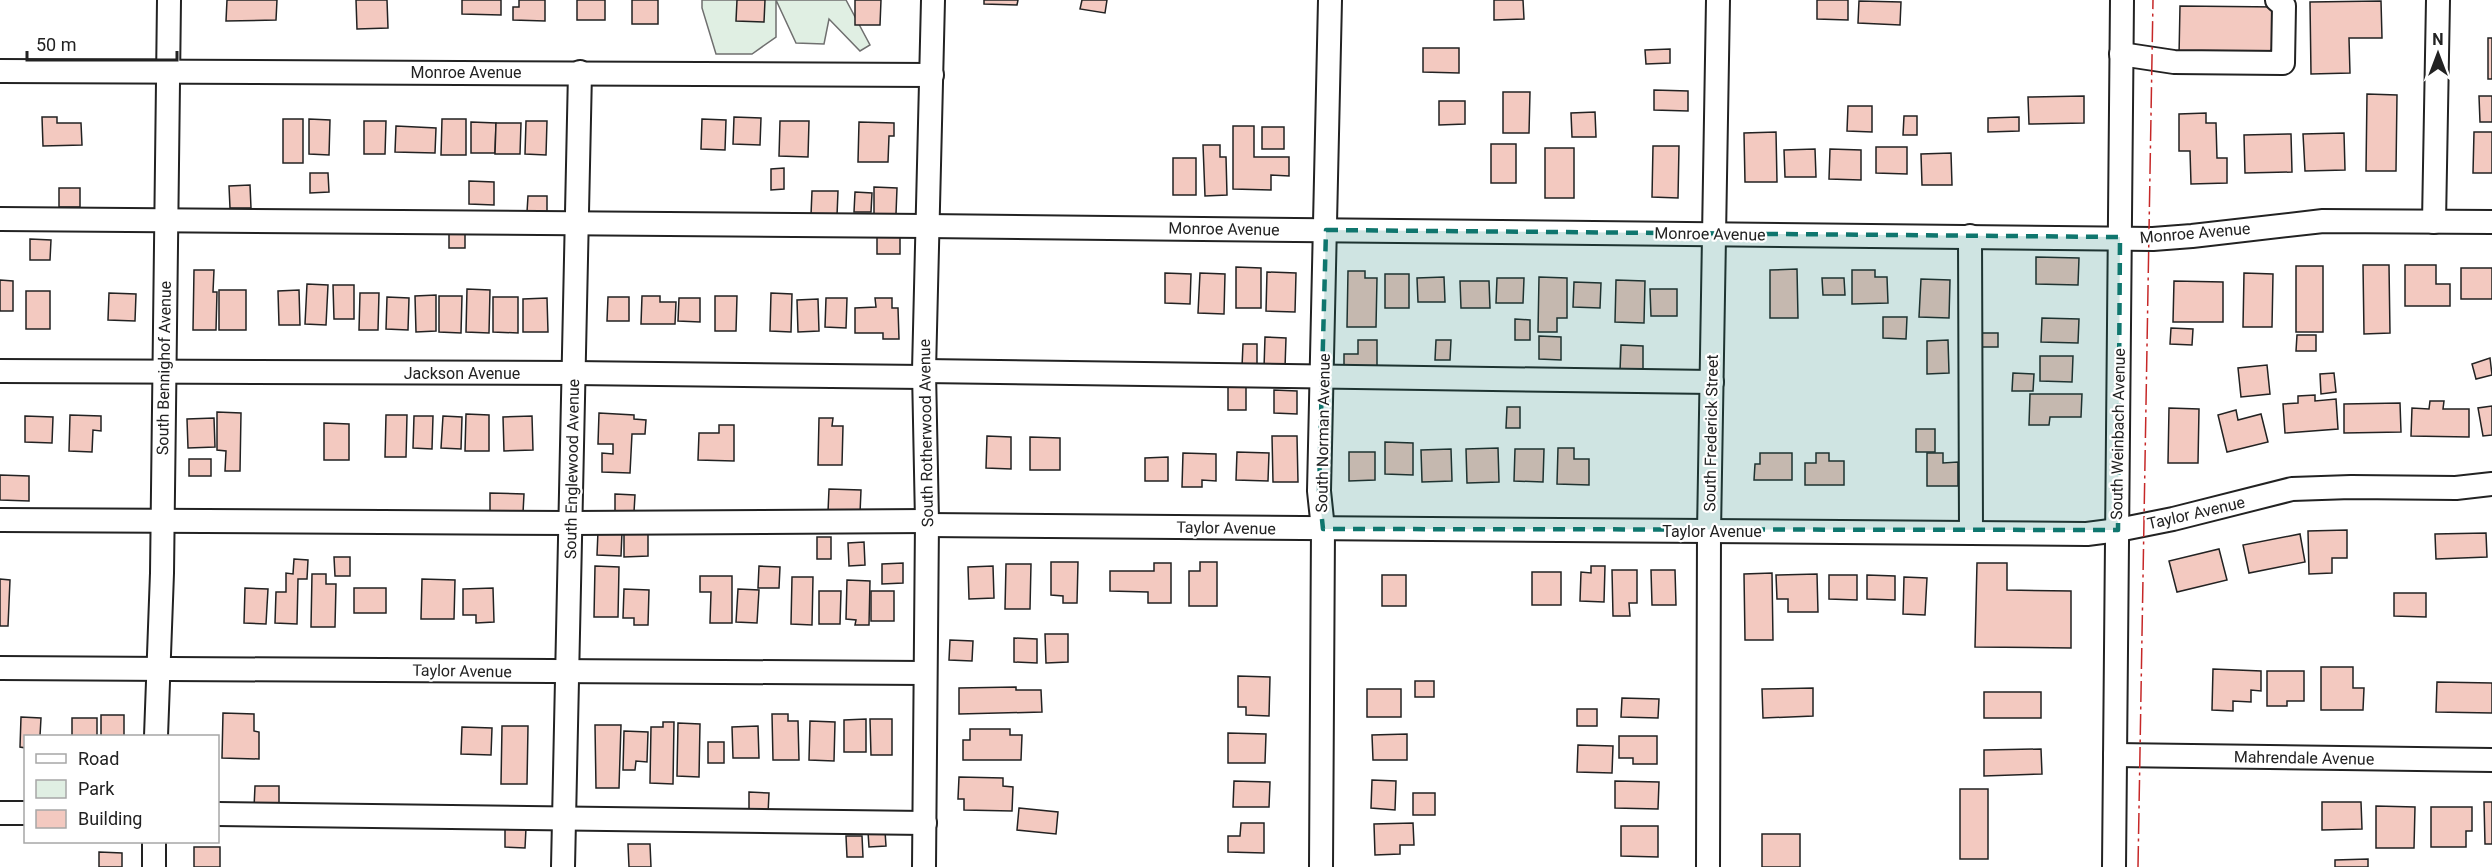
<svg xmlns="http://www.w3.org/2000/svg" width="2492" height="867" viewBox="0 0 2492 867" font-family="Roboto,sans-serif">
<rect width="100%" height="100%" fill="#fff"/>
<path fill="#e0efe3" stroke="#6f6f6f" stroke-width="1.5" d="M702,0H846L870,45L860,51L829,19L824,44L796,43L776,0V37L752,54H716L702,8Z"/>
<g fill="#f3c9c0" stroke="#222" stroke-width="1.5">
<path d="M227,0H277L276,20L226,21Z"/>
<path d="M356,0H387L388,28L357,29Z"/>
<path d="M462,0H501V15L462,14Z"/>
<path d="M519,0H545V21L513,20V7H519Z"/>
<rect x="577" y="0" width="28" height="20"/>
<rect x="632" y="0" width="26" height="24"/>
<path d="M737,0H765L764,22L736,21Z"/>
<path d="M855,0H881L880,25H855Z"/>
<path d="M984,0H1018L1017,5L984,4Z"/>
<path d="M1082,0H1107L1105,13L1080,9Z"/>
<path d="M1494,0H1523L1524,19L1494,20Z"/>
<path d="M1817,0H1848V20L1817,19Z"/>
<path d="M1859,1L1901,2L1900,25L1858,23Z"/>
<path d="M2381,1L2382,38H2349L2350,73L2311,74L2310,2Z"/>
<path d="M2180,6L2278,7V56H2179Z"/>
<rect x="2488" y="38" width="4" height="41"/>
<path d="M1423,48H1459V73L1423,72Z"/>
<path d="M1670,49V63L1646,64L1645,50Z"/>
<path d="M1654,90L1688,91V111L1654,110Z"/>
<path d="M1503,92H1530L1529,133H1503Z"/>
<path d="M2367,94L2397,95L2396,171H2366Z"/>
<path d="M2084,96V123L2029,124L2028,97Z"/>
<path d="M2479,96H2492V122H2480Z"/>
<path d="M1439,101H1465V124L1439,125Z"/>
<path d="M1848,106H1872V132L1847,131Z"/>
<path d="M1595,112L1596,137H1572L1571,113Z"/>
<path d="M2206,113V123H2216L2217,158H2227V183L2191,184L2190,151H2179V114Z"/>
<path d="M1904,116H1917V135H1903Z"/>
<path d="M42,117H57V123H81L82,145L43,146Z"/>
<path d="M734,117L761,118L760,145L733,144Z"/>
<path d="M2019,117V131L1988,132V118Z"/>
<rect x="283" y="119" width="20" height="44"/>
<path d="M309,119L330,120L329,155L309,154Z"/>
<path d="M442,119H466V155H441Z"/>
<path d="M702,119L726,120L725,150L701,149Z"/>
<path d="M364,121H386L385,154H364Z"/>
<path d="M526,121H547L546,155L525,154Z"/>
<path d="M780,121H809L808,157L779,156Z"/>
<path d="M471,122L496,123L495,153H471Z"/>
<path d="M859,122L894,123V136H889L888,162H858Z"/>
<path d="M496,123H521L520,154H495Z"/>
<path d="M396,126L436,128L435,153L395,152Z"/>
<path d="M1233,126H1254V157H1289V176L1271,175V190L1233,189Z"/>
<rect x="1262" y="127" width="22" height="22"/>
<path d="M1776,132L1777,182H1745L1744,133Z"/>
<path d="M2474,132H2492V173H2473Z"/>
<path d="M2344,133L2345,170L2305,171L2303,134Z"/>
<path d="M2291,134L2292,172L2245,173L2244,135Z"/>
<rect x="1491" y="144" width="25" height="39"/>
<path d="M1203,145H1220V157H1226L1227,195L1205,196Z"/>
<path d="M1653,146H1679L1678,198L1652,197Z"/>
<path d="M1876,147H1907V174L1876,173Z"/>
<rect x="1545" y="148" width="29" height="50"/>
<path d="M1815,149L1816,177H1785L1784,150Z"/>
<path d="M1830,149L1861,150V180L1829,179Z"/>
<path d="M1951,153L1952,185H1922L1921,154Z"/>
<rect x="1173" y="158" width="23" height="37"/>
<path d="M784,168V189L771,190V169Z"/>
<path d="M310,173H328L329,192L310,193Z"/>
<path d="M469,181L494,182V205L469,204Z"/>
<path d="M250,185L251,208H230L229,186Z"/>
<path d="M874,187L897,188L896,214H874Z"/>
<rect x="59" y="188" width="21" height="19"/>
<path d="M812,191H838L837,216L811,215Z"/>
<path d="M855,192L872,193L871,212H854Z"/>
<path d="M528,196H547V212H527Z"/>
<rect x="449" y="230" width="16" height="18"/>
<rect x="877" y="234" width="23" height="20"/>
<path d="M30,239L51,240L50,260H30Z"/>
<path d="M2036,257L2079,258L2078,285L2036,284Z"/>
<path d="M2363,265H2389L2390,333L2364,334Z"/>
<path d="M2405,265H2436V284H2450V306H2405Z"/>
<rect x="2296" y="266" width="27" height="66"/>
<path d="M1236,267L1261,268V308H1236Z"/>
<rect x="2461" y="268" width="31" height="31"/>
<path d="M1797,269L1798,318H1770V270Z"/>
<path d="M194,270H214L213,292H217L216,330H193Z"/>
<path d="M1852,270H1875V277H1887L1888,303L1852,304Z"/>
<path d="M1348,271H1365V278H1377L1376,327H1347Z"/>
<path d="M1267,272L1296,273L1295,312L1266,311Z"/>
<path d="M1165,273L1191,274L1190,304L1165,303Z"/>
<path d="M1200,273L1225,274L1224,314L1198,313Z"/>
<path d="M2244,273L2273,274L2272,327H2243Z"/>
<rect x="1385" y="274" width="24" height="34"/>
<path d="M1444,277L1445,302H1418L1417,278Z"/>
<path d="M1539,277L1567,278V318H1557V332H1538Z"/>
<path d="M1497,278H1524L1523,303H1496Z"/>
<path d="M1822,278H1844L1845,295H1823Z"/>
<path d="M1921,279L1950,280L1949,318L1919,317Z"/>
<path d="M0,280L13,281V311H0Z"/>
<path d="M1616,280L1645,281L1644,323L1615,322Z"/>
<path d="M1460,281H1489L1490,308H1461Z"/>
<path d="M2174,281L2223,282V322H2173Z"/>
<path d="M1574,282L1601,283L1600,308L1573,307Z"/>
<path d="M307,284L328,285L326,325L305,324Z"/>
<path d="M333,285H354V319H334Z"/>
<path d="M467,289L490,290L489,333L466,332Z"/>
<path d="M1650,289H1677V316H1651Z"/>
<rect x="219" y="290" width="27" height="40"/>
<path d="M299,290L300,325H279L278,291Z"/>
<rect x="26" y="291" width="24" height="38"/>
<path d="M109,293L136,294L135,321L108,320Z"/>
<path d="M360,293H379L378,330H359Z"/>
<path d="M771,293L792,294L791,332L770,331Z"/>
<path d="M436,295V331L416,332L415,296Z"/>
<path d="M439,296H462L461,333L439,332Z"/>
<path d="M642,296H660V302H676L675,324H641Z"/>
<path d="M715,296H737L736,331H715Z"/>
<path d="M387,297L409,298L408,330L386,329Z"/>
<path d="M493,297H518V333L493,332Z"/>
<path d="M608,297H629V321H607Z"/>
<path d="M547,298L548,332H523V299Z"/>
<path d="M679,298H700V322L678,321Z"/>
<path d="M826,298H847L846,328L825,327Z"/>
<path d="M875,298H892V308H898L899,339H883V333H855V308L876,307Z"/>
<path d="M818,299L819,331L798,332L797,300Z"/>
<path d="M1883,317H1907L1906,339L1883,338Z"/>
<path d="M2042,318L2079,319L2078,343L2041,342Z"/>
<path d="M1515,319L1530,320V340H1515Z"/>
<path d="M2171,328L2193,329L2192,345L2170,344Z"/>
<rect x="1977" y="333" width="21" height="14"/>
<path d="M2297,335H2316V351H2296Z"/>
<path d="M1539,336L1561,337V360L1539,359Z"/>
<path d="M1265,337L1286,338L1285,368H1264Z"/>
<path d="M1358,340H1377V368H1344V354H1358Z"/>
<path d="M1436,340H1451L1450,360H1435Z"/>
<path d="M1948,340L1949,373L1927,374V341Z"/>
<path d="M1243,344H1257V367H1242Z"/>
<path d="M1621,345L1643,346V371H1620Z"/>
<path d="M2040,356H2073L2072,382L2040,381Z"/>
<path d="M2490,358L2492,375L2476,379L2472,364Z"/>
<path d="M2267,365L2270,394L2241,397L2238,368Z"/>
<path d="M2013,373L2034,374L2033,391H2012Z"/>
<path d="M2334,373L2336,392L2321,394L2320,374Z"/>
<rect x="1228" y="387" width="18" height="23"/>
<path d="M1274,390L1297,391V414L1274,413Z"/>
<path d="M2030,394H2082L2081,417H2050L2049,425H2029Z"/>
<path d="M2315,395V401L2336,399L2338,429L2285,433L2283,404L2298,403V396Z"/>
<path d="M2430,401H2444L2443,409H2469V437L2411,436L2412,408L2429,409Z"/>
<path d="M2400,403L2401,432L2344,433V404Z"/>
<path d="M2492,406V435L2483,436L2478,408Z"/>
<path d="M1507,407H1520V428H1506Z"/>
<path d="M2169,408L2199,409L2198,463H2168Z"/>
<path d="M2236,410L2238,420L2261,414L2268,442L2227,452L2218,415Z"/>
<path d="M217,412L241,413L240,471H225L226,451L217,450Z"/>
<path d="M599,413L634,415V419L646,420L645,434H632L630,473L602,472V453L613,454V444H598Z"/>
<path d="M466,414L489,415V451H465Z"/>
<path d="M70,415L101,416V431L93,430L92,452L69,451Z"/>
<path d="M386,415H407L406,457H385Z"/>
<path d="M25,416L53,417L52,443L25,442Z"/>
<path d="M414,416H433L432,449L413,448Z"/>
<path d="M443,416L462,417L461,449L441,448Z"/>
<path d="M532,416L533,450L504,451L503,417Z"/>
<path d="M214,418L215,447L188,448L187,419Z"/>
<path d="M819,418H833L832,426H843L842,465H818Z"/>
<path d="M324,423L349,424V460H324Z"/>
<path d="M719,425H734V461L698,460L699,433H719Z"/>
<rect x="1916" y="429" width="19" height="23"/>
<path d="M987,436L1011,437V469L986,468Z"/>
<path d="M1272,436H1297L1298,482H1273Z"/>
<path d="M1030,437L1060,438V470H1030Z"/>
<path d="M1385,442L1413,443V475L1385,474Z"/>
<path d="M1498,448L1499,482L1467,483L1466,449Z"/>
<path d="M1558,448H1574V459H1589V485L1557,484Z"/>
<path d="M1451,449L1452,481L1422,482L1421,450Z"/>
<path d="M1515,449H1544L1543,482L1514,481Z"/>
<path d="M1237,452L1269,453L1268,481L1236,480Z"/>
<path d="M1349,452H1375V480L1349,481Z"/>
<path d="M1183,453L1216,454V481L1202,480V487H1182Z"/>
<path d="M1760,453H1792V480H1754L1755,464H1760Z"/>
<path d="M1816,453H1829V461H1844V485H1805V463H1816Z"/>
<path d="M1927,453H1943V463L1958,462V486H1927Z"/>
<path d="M1168,457V481H1145V458Z"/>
<rect x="189" y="459" width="22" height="17"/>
<path d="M0,475L29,476V501L0,500Z"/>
<path d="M829,489L861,490L860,513L828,512Z"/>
<path d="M490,493L524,494L523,513H490Z"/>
<path d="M615,494L635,495L634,512H615Z"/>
<path d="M2347,530V558H2332V573L2309,574L2308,531Z"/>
<path d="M598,531L622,532L621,556L597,555Z"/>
<path d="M624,531H648V556L624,557Z"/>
<path d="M2486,533L2487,557L2436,559L2435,534Z"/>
<path d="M2300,534L2305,562L2249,573L2243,545Z"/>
<rect x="817" y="537" width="14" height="22"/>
<path d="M864,542L865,565L849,566L848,543Z"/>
<path d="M2219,549L2227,580L2177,592L2169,561Z"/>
<path d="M334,557H350V576H335Z"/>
<path d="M294,559L308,560L307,579H298L297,624L275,623L276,592H286V573L293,574Z"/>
<path d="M1051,562H1078L1077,603H1063V596L1051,595Z"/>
<path d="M1200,562H1217V606H1189V571H1200Z"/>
<path d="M903,563V583L882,584V564Z"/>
<path d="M1154,563H1171V603H1148V592L1110,591V571H1154Z"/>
<path d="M1977,563H2007V590L2071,591V648L1975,647Z"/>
<path d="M1006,564H1031L1030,609H1005Z"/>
<path d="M595,566L619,567L618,617H594Z"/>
<path d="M759,566L780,567L779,588H758Z"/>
<path d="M993,566L994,598L969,599L968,567Z"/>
<path d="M1591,566H1605L1604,602L1580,601L1581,572L1591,573Z"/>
<path d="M1612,570H1637V603H1629L1630,616H1613Z"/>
<path d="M1651,570H1675L1676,605H1652Z"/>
<rect x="1532" y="572" width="29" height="33"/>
<path d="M1772,573L1773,640H1745L1744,574Z"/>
<path d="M312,574H326V584H336L335,627H311Z"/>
<path d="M1817,574L1818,612H1788V599H1777L1776,575Z"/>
<rect x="1382" y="575" width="24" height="31"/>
<path d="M1829,575H1857V600L1829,599Z"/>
<path d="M1867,575L1895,576V600L1867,599Z"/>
<path d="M700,576H732V623H710L711,592H700Z"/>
<path d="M792,577H813L812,625L791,624Z"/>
<path d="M1904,577L1927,578L1925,615L1903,614Z"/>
<path d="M0,579L10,580L8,626H0Z"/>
<path d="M422,579L455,580L454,619H421Z"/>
<path d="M847,580L870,581L869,625H855L856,620L846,619Z"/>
<path d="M245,588L268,589L266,624L244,623Z"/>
<rect x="354" y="588" width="32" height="25"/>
<path d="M493,588L494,622L476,623V615H463V589Z"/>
<path d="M624,589L649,590L648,625H634V618H623Z"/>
<path d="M738,589L759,590L757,623L736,622Z"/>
<path d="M819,591H841L840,624H819Z"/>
<rect x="871" y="591" width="23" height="30"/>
<path d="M2394,593H2426V617L2394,616Z"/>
<path d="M1045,634H1068V662L1046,663Z"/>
<path d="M1014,638L1037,639V663L1014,662Z"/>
<path d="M950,640L973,641L972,661L949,660Z"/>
<path d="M2321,667H2353V688H2364L2363,710H2321Z"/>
<path d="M2213,669L2261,671V691L2251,690V702L2233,701V711L2212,710Z"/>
<path d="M2267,671H2304V701H2287V706H2267Z"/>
<path d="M1238,676L1270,677L1269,716L1246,715V707H1238Z"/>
<rect x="1415" y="681" width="19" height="16"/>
<path d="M2437,682L2492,683V713L2436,712Z"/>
<path d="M1016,687V690H1041L1042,712L959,714V688Z"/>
<path d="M1813,688V716L1763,718L1762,689Z"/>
<rect x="1367" y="689" width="34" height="28"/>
<rect x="1984" y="692" width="57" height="26"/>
<path d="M1622,698L1659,699L1658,718L1621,717Z"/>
<rect x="1577" y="709" width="20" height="17"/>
<path d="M223,713L254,714V731L259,732V759L222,758Z"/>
<path d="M772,714H788V721H798L799,760H773Z"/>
<rect x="101" y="715" width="23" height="21"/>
<path d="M21,717L41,718L40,736H26V748L20,747Z"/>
<rect x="72" y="718" width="25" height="18"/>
<path d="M866,719V752H844V720Z"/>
<path d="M870,719H892V755H871Z"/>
<path d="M810,721L835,722L834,761L809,760Z"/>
<path d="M663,722H674L673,784L650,783L651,727H663Z"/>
<path d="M678,723L700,724L699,777L677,776Z"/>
<path d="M595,725H621L619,788H596Z"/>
<path d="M502,726H528L527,784H501Z"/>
<path d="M758,726L759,758H733L732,727Z"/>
<path d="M462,727L492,728L491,755L461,754Z"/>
<path d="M970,729H1010V735H1022L1021,760H963V740H970Z"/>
<path d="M624,731L648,732L647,762L636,761L635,770H623Z"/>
<path d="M1228,733L1266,734L1265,763H1228Z"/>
<path d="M1407,734V760H1373L1372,735Z"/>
<path d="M1619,736H1657V764H1633V758H1619Z"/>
<rect x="708" y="742" width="16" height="21"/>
<path d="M1578,745L1613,746L1612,773L1577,772Z"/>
<path d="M2041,749L2042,774L1984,776V750Z"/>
<path d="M959,777L1003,778V786L1013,787L1012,811L964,810V799H958Z"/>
<path d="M1372,780L1396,781L1395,810L1371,808Z"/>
<path d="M1234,781L1270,782L1269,807H1233Z"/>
<path d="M1615,781L1659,782L1658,809L1615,808Z"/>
<path d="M255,786H279V808H254Z"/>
<rect x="1960" y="789" width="28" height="70"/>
<path d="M749,792L769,793L768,814L749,813Z"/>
<rect x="1413" y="793" width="22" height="22"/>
<path d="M2322,802H2361L2362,829L2322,830Z"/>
<path d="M2484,802H2492V844H2485Z"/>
<path d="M2376,806L2415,807L2414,848H2376Z"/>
<path d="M2431,807H2472V831H2466V847H2431Z"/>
<path d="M1019,808L1058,812L1056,834L1017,830Z"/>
<path d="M1241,823H1264V853L1228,852V836H1240Z"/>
<path d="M1413,823L1414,845H1400V854L1375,855L1374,824Z"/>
<path d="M1621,826H1658V857L1621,856Z"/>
<path d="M505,828H526L525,848L505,847Z"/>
<path d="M885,831L886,846L869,847L868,832Z"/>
<rect x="1762" y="834" width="38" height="33"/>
<path d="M846,836H862L863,857H847Z"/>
<path d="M628,844H650L651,867H629Z"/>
<rect x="194" y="847" width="26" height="20"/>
<path d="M99,852L122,853V867H99Z"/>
<path d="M2368,859V867H2335V860Z"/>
</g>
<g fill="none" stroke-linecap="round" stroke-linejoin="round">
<g stroke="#222" stroke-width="26">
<g id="minor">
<path d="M2121,54L2174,62L2283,63L2284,6L2277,0"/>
<path d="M0,71L932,75"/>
<path d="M0,219L926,226L2153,239L2192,236L2323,221L2492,222"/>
<path d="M2434,222L2438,0"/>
<path d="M1970,236L1971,533"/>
<path d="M0,371L574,373L924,377"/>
<path d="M924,371L1712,382"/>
<path d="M0,520L571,523L927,521"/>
<path d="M927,525L2087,534L2118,530L2173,519L2292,489L2351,487L2456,488L2492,484"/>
<path d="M0,668L925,673"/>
<path d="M156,736L162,573L169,0"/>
<path d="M2115,755L2492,760"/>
<path d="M0,813H26"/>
<path d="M218,814L925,823"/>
<path d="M154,867V842"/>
<path d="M563,867L580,72"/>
<path d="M924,867L927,521L924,371L933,0"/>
<path d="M1321,867L1323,529L1319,491L1330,0"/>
<path d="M1708,867L1709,532L1718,0"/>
<path d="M2114,867L2122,0"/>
</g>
</g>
<use href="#minor" stroke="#fff" stroke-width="22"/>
<path stroke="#c62828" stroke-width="1.5" stroke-dasharray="21 4.5 3 4.5" stroke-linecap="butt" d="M2138,867L2153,0"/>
</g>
<path fill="#0f766e" fill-opacity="0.2" stroke="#0f766e" stroke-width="4.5" stroke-dasharray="12 8" stroke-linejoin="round" d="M1326,230L2120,237L2118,530L1323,529L1319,491Z"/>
<g text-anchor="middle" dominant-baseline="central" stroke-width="4.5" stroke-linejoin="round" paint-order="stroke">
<g font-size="16" fill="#222" stroke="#fff">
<text x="466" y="72">Monroe Avenue</text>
<text transform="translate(1224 229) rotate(1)">Monroe Avenue</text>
<text transform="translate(2195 233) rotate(-5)">Monroe Avenue</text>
<text transform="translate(1710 234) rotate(1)">Monroe Avenue</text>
<text transform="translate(164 368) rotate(-89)">South Bennighof Avenue</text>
<text x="462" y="373">Jackson Avenue</text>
<text transform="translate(926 433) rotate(-91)">South Rotherwood Avenue</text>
<text transform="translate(1323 433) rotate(-89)">South Norman Avenue</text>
<text transform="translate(1711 433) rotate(-89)">South Frederick Street</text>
<text transform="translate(2118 434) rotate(-89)">South Weinbach Avenue</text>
<text transform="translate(572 469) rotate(-89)">South Englewood Avenue</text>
<text transform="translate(2196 513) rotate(-13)">Taylor Avenue</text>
<text transform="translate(1226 528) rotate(1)">Taylor Avenue</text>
<text x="1712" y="531">Taylor Avenue</text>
<text transform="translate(462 671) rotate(1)">Taylor Avenue</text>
<text transform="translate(2304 758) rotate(1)">Mahrendale Avenue</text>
</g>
</g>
<rect x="24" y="735" width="195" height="108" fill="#ffffff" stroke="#a7a7a7" stroke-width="1.5"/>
<rect x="36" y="754" width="30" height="9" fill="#ffffff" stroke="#a7a7a7" stroke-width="1.5"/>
<text x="78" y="765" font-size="18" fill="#222222">Road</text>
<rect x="36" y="780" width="30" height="18" fill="#e0efe3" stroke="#a7a7a7" stroke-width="1.5"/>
<text x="78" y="795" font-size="18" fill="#222222">Park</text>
<rect x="36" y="810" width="30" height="18" fill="#f3c9c0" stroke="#a7a7a7" stroke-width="1.5"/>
<text x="78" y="825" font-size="18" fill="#222222">Building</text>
<g transform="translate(2438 54)" stroke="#ffffff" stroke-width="4.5" paint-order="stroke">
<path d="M0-4.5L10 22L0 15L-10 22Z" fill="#222222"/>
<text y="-9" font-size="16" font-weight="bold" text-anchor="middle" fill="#222222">N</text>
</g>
<path d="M27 51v9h150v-9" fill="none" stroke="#222222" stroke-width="3"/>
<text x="36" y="51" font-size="18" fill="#222222" stroke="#ffffff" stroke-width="4.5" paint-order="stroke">50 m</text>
</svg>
